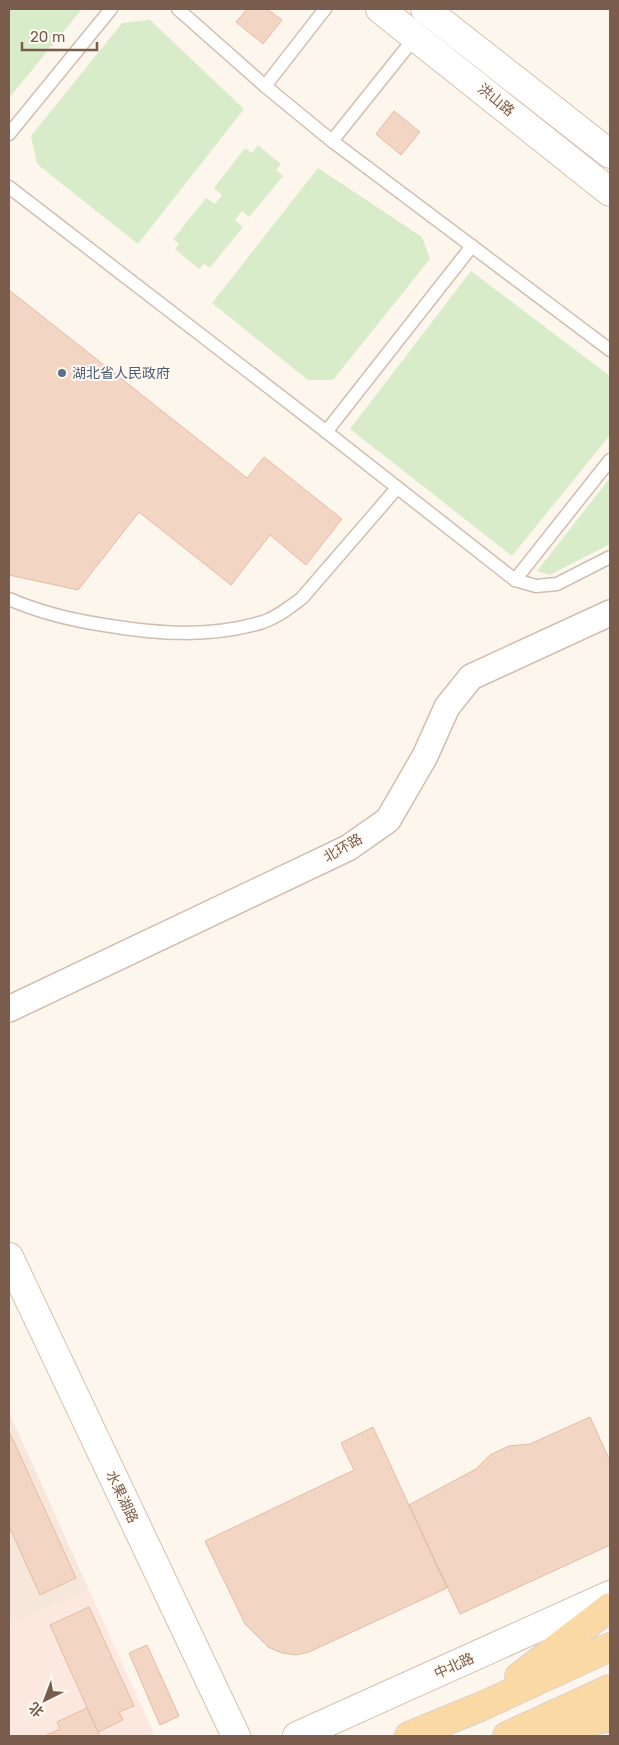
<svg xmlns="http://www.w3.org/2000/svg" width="619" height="1745" viewBox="0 0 619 1745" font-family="Rubik,'Noto Sans SC',sans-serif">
<rect width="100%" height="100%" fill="#fdf6ec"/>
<path fill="#f5e8da" d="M9,1412L89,1590L9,1626Z"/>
<path fill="#fde8e0" d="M89,1590L155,1736H9V1626Z"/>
<g fill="#d8ecc9">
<path d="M9,9H82L9,98Z"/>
<path d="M150,20L244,109L138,244L37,164L31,136L122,23Z"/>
<path d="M258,145L281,164L276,170L283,176L249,217L242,211L235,220L243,227L210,268L204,264L199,269L175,249L179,244L173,239L206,198L215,204L222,195L214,188L245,148L252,153Z"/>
<path d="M318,168L422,237L430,259L333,380H308L212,303Z"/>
<path d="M471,271L610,376V435L512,556L350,429Z"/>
<path d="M610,478V544L550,575L537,571Z"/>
</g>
<g fill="#f3d5c3" stroke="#e6bba3">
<path d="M247,9H267L282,20L263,44L236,22Z"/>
<path d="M394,111L420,132L401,155L376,134Z"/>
<path d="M9,290L247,478L264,457L342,519L306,565L270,535L231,585L139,512L78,590L9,575Z"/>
<path d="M590,1417L610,1461V1545L460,1614L409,1505L476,1469L490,1455L509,1446L530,1444Z"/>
<path d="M373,1427L447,1588L309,1652L296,1655L282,1653L268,1647L245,1624L205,1541L354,1470L341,1443Z"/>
<path d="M9,1431L76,1578L40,1595L9,1526Z"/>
<path d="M89,1607L134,1706L119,1712L123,1720L98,1732L50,1625Z"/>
<path d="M147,1645L179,1716L160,1725L129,1653Z"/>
<path d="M87,1708L100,1736H44L60,1729L57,1722Z"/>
</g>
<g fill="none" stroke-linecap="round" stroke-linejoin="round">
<g stroke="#d1beb0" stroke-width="15">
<g id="lane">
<path d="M178,9L265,86L332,141L610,350"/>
<path d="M265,86L325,9"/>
<path d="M9,134L111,9"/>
<path d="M332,141L416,36"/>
<path d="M9,187L310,419L515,580L536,586L557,584L610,557"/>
<path d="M326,432L472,246"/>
<path d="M515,580L610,460"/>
<path d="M9,599C39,612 71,620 104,625C158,634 211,638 263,622C278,617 290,607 302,598L397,488"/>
</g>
</g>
<g stroke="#d1beb0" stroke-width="28">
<path id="street" d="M9,1009L348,848L388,820L425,756L447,707L471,677L610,613"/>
</g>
<g stroke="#d6c0b0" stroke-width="30">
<g id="secondary">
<path d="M380,9L610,192"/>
<path d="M425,9L610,154"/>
<path d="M9,1257L236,1736"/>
<path d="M297,1736L610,1595"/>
</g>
</g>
<g stroke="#dad1cd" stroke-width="30">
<g id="primary">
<path d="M519,1677L610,1607"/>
<path d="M546,1731L610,1717"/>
<path d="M409,1736L480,1707L610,1647"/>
<path d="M507,1736L610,1689"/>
</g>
</g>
<use href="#lane" stroke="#fff" stroke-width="12"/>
<use href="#street" stroke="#fff" stroke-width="25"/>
<use href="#secondary" stroke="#fff" stroke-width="28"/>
<use href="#primary" stroke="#fbd9a5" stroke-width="28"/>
</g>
<circle fill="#5c6f8a" stroke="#fffaf3" stroke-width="2" cx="62" cy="373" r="5"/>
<g text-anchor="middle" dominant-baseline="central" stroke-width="4" stroke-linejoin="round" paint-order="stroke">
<g font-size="14" fill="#7a5c4d" stroke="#fffaf3">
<text transform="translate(496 100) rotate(39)">洪山路</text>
<text transform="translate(343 848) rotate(-30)">北环路</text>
<text transform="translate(122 1497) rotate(65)">水果湖路</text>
<text transform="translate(454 1666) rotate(-24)">中北路</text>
</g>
<g font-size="14" fill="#4e5e75" stroke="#fffaf3" text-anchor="start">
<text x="72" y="373">湖北省人民政府</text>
</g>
</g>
<rect width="619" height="1745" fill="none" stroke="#7a5c4d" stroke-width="20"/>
<g transform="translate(45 1700) rotate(222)" stroke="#fffaf3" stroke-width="4" paint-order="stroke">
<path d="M0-4L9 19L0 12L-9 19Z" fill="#7a5c4d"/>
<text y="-8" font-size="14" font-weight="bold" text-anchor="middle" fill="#7a5c4d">北</text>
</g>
<path d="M22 42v8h75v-8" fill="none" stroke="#7a5c4d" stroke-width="2.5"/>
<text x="30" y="42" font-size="15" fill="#7a5c4d" stroke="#fffaf3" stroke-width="4" paint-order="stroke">20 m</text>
</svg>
